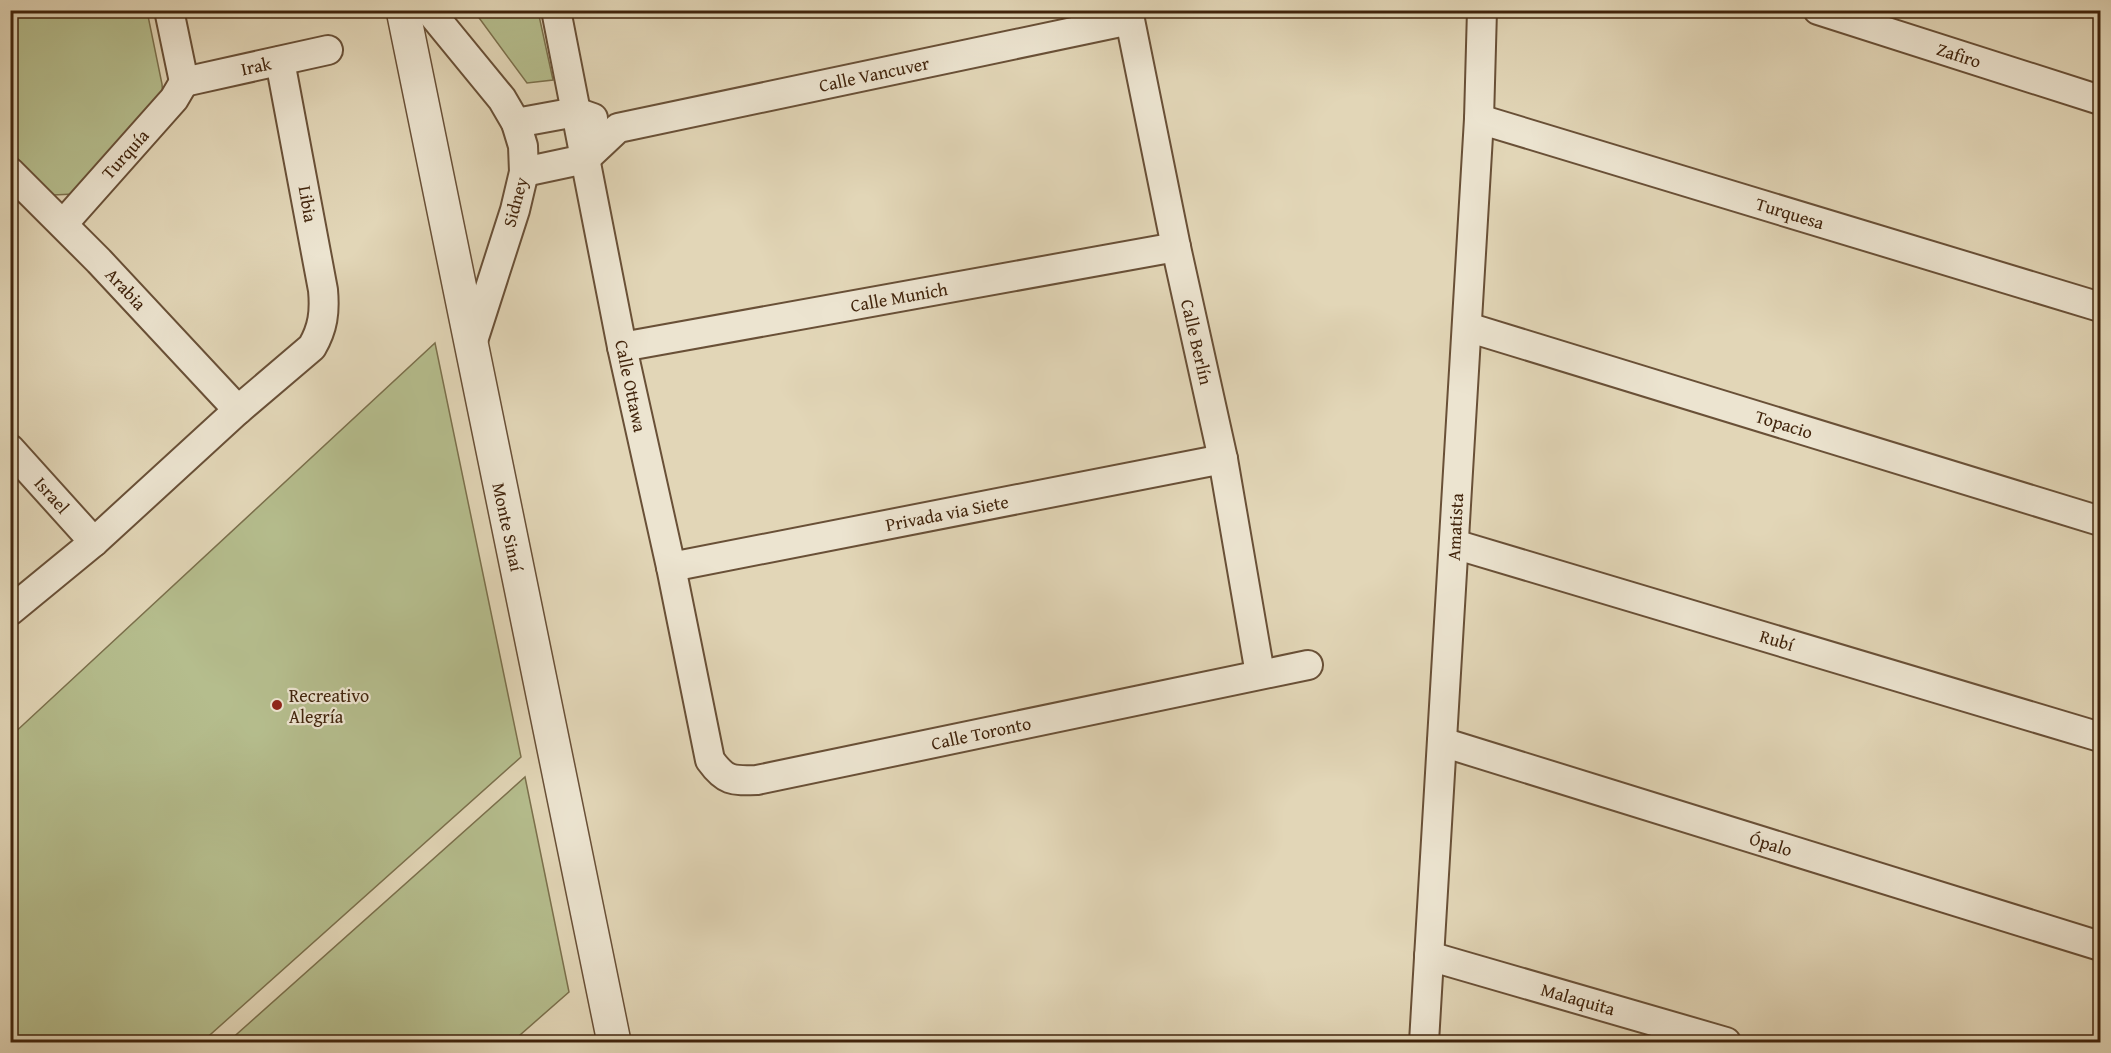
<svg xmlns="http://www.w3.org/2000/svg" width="2111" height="1053" viewBox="0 0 2111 1053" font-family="'Gentium Book Plus',serif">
<rect width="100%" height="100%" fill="#e2d6b7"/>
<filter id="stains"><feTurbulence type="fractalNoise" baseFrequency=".00333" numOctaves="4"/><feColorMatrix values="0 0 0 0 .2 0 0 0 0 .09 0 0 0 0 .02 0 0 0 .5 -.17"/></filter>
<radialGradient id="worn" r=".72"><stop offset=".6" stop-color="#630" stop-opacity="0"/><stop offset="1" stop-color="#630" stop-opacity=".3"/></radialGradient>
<g fill="#b5bd8d" stroke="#7b704c" stroke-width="1.5">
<path d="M10,11H147L162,84L163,98L74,194L53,195L11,152Z"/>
<path d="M474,11H538L553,80L527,83Z"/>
<path d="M435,343L521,757L202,1042H11V736Z"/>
<path d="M525,777L569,992L512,1042H228Z"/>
</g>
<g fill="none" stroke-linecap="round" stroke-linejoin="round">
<g stroke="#695037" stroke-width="32">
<g id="minor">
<path d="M169,10L184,82"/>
<path d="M429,10L502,99L516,123L523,146L524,172L515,210L471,347"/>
<path d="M556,10L622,347L671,567L710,760C725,781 732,781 757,780L1308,665"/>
<path d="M1128,10L1176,247L1223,459L1260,674"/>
<path d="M1818,10L2100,100"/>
<path d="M184,82L328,50"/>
<path d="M1479,119L2100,307"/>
<path d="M516,123L576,112L593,118"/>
<path d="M10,172L99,261L238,410"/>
<path d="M524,172L585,159L618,128L1130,20"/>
<path d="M63,224L174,99L184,82"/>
<path d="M1467,327L2100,521"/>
<path d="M622,347L1176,247"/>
<path d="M10,449L94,542"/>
<path d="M1454,544L2100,737"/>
<path d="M671,567L1223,459"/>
<path d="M10,611L94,542L238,410L312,347C323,328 325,312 323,290L280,61"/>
<path d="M1442,742L2100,946"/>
<path d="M1429,956L1726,1042"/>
<path d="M1424,1042L1479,119L1482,10"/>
</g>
</g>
<g stroke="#695037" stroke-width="36">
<path id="tertiary" d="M403,10L614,1042"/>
</g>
<use href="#minor" stroke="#ece4d0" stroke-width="28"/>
<use href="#tertiary" stroke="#ece4d0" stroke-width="33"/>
</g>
<circle fill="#8f2418" stroke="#ece4d0" stroke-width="2" cx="277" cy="705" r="6"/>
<g text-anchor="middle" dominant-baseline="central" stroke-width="4.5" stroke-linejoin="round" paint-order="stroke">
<g font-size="18" fill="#41240c" stroke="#ece4d0">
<text transform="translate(1959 55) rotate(18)">Zafiro</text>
<text transform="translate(256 66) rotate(-12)">Irak</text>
<text transform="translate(874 74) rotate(-12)">Calle Vancuver</text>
<text transform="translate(125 154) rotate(-48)">Turquía</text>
<text transform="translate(515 202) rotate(-75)">Sidney</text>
<text transform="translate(308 204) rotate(80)">Libia</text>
<text transform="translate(1790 213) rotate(17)">Turquesa</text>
<text transform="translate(126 289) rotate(47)">Arabia</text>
<text transform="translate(899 297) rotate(-10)">Calle Munich</text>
<text transform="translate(1197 342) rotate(77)">Calle Berlín</text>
<text transform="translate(631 386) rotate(78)">Calle Ottawa</text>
<text transform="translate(1784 424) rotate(17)">Topacio</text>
<text transform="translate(52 495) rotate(48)">Israel</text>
<text transform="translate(947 513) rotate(-11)">Privada via Siete</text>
<text transform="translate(508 527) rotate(78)">Monte Sinaí</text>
<text transform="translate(1455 527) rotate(-87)">Amatista</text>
<text transform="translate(1777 640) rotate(17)">Rubí</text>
<text transform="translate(981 733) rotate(-12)">Calle Toronto</text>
<text transform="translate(1771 844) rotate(17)">Ópalo</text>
<text transform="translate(1578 999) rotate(16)">Malaquita</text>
</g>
<g font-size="18" fill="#41240c" stroke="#ece4d0" text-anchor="start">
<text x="289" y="695">Recreativo<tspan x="289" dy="21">Alegría</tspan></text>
</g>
</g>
<rect width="2111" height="1053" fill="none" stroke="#e2d6b7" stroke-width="36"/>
<rect x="12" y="12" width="2087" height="1029" fill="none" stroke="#41240c" stroke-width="3"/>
<rect x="18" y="18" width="2075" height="1017" fill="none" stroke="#41240c" stroke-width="1.5"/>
<rect width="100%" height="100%" filter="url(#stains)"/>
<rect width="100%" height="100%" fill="url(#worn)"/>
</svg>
